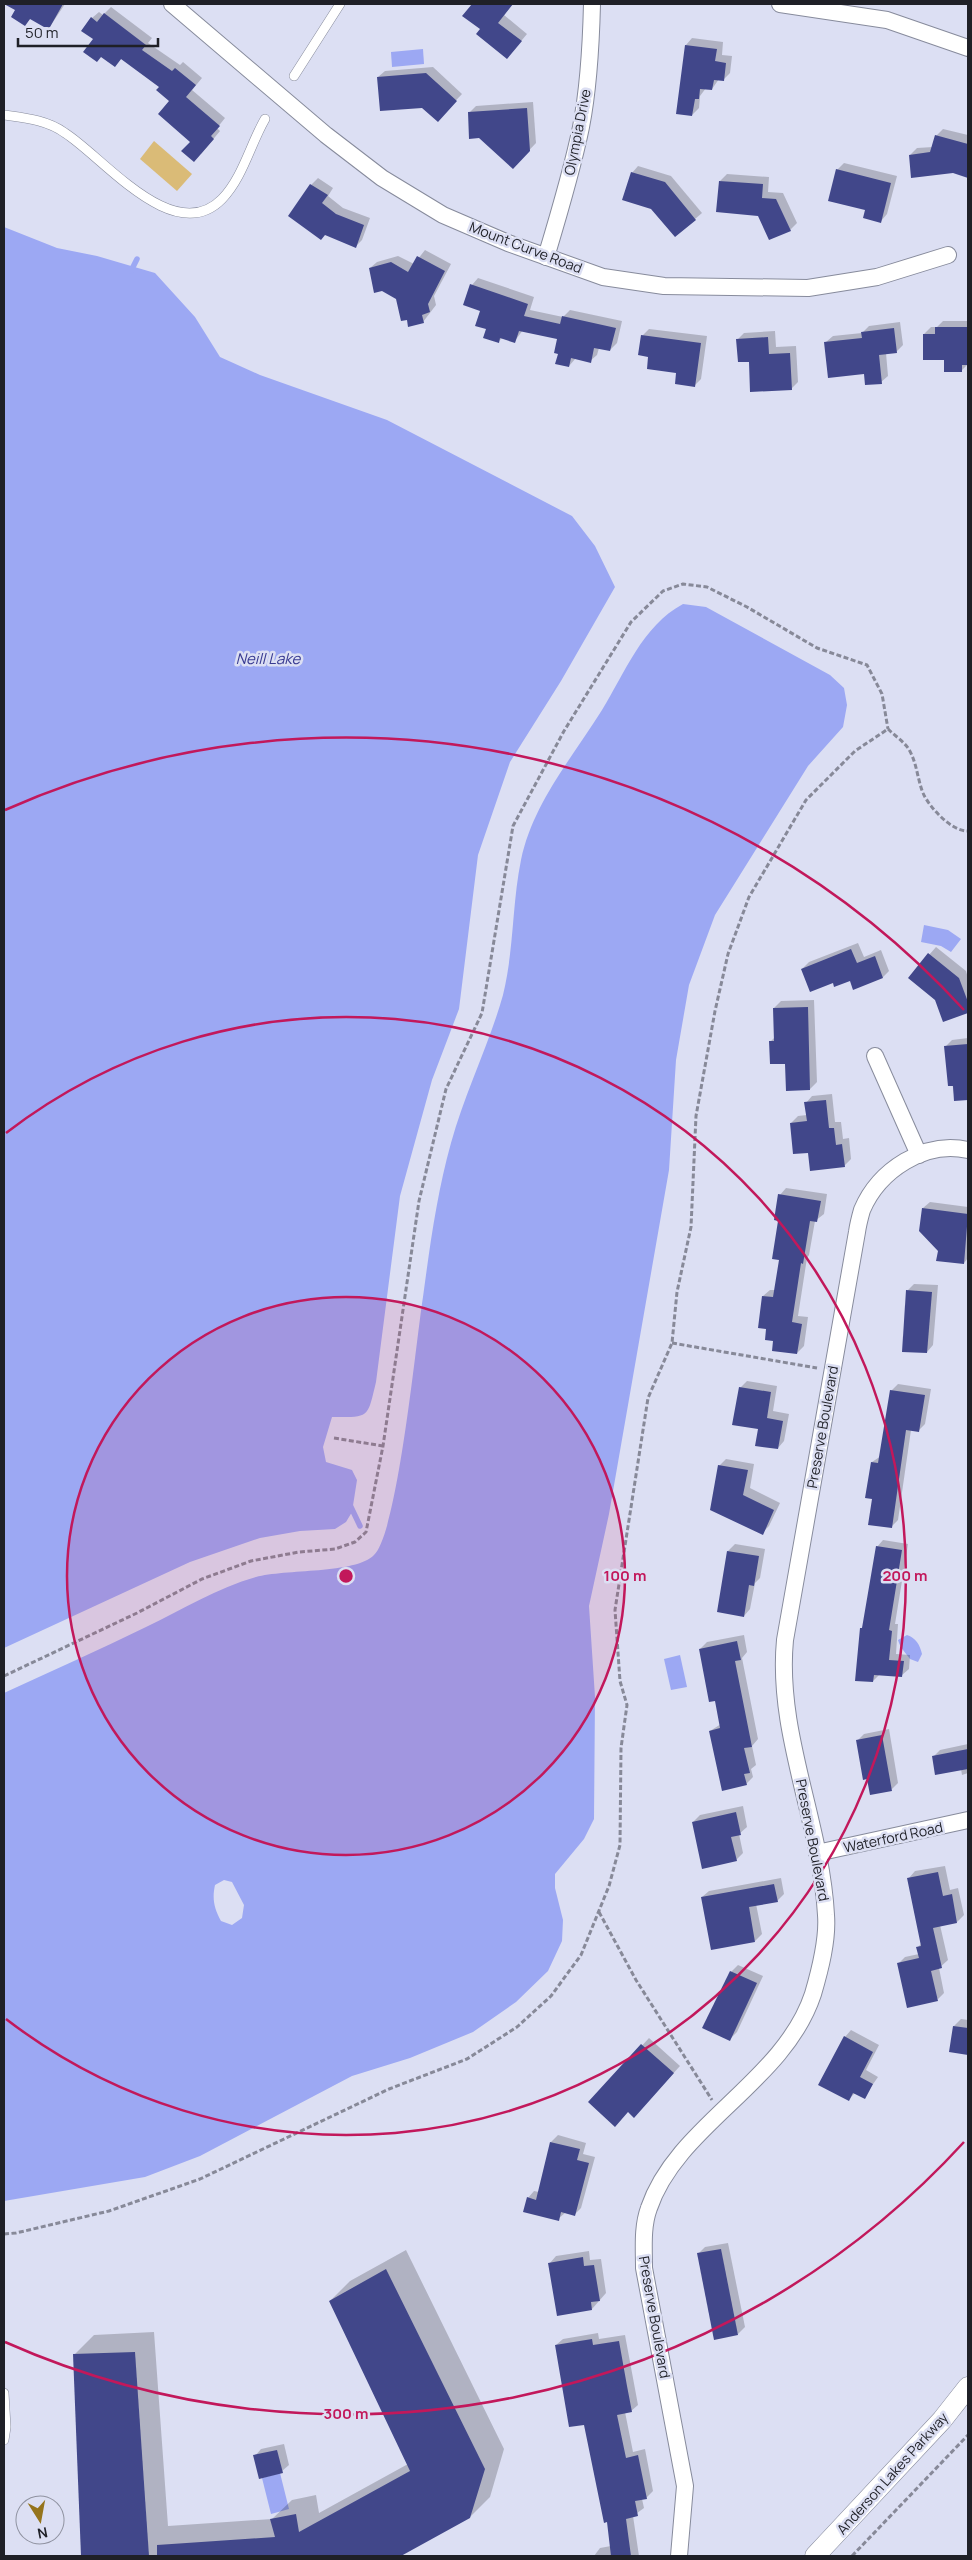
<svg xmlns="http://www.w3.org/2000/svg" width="972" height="2560" viewBox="0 0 972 2560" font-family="Manrope,sans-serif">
<rect width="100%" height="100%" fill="#dcdff3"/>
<path fill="#dabb77" d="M154,141L192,174L177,191L140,159Z"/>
<g fill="#9ca8f3" fill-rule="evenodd">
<path d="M423,49L424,64L392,67L391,52Z"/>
<path d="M4,227L57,248L97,256L155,273L195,317L220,357L260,375L387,420L572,516L595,546L615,587L561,681L510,762L478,855L459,1009L432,1080L400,1196L376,1382C367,1419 370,1417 332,1417L323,1447L326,1462L352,1470L357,1480L352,1512L346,1522L335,1529L300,1531L260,1538L190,1562L4,1648Z"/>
<path d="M683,604L706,607L830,675L844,688L847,705L843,727L808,766L715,915L689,985L676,1060L669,1170L609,1514L589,1606L595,1697L594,1819L584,1839L555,1874V1888L563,1920L562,1941L548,1971L516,2002L473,2032L410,2058L352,2076L200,2156L145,2177L4,2201V1693C51,1671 99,1650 146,1627C183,1609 217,1588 256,1577C284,1569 356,1574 374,1555C398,1532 416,1341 423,1297C430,1245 437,1193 451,1143C465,1092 489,1045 503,995C514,951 512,904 521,860C533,803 572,758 602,710C625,673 642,626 683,604ZM224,1880L232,1882L244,1905L242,1918L232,1925L221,1921C214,1908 212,1899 215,1885Z"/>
<path d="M924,925L948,930L961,939L951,952L941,946L921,942Z"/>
<path d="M907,1635C916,1638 920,1645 922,1654L918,1662L910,1659C906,1653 900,1648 898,1640Z"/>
<path d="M680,1655L687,1687L671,1690L664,1659Z"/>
<path d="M280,2473L289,2509L271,2514L262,2478Z"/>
</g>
<g fill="#0003">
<path d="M12,4H65L49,28L31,18L25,24L18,7Z"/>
<path d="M474,4H513L504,15L527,34L507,58L481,29L464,16Z"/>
<path d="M111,7L152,38L148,43L180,65L183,62L202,78L192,90L225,118L217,128L220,131L201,154L191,141L171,101L161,87L122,58L115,66L94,39L92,18L99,12L103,15Z"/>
<path d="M692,38L723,42L722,55L732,56L730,73L723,80L719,79L712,89L706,88L700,96L699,108L692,115L686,45Z"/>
<path d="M433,67L462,94L444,113L378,77L385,71Z"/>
<path d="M533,102L536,143L519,161L469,113L476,106Z"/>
<path d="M943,129L968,135V176L910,155L917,148L933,147L936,136Z"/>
<path d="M844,163L897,176L887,214L881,221L866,209L837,170Z"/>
<path d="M638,166L671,176L702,213L695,219L632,173Z"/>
<path d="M727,174L769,177L768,192L783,193L797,223L790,230L758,214L720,181Z"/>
<path d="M318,178L333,188L328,196L343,208L370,218L362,240L356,246L325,234L311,185Z"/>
<path d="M425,250L451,264L434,296L436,305L423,322L408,318L397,298L370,268L377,262L398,256L414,264Z"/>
<path d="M478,278L534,297L530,310L563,317L570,310L622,321L617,343L610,350L599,348L597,355L590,361L576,358L569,366L559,353L558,338L523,330L514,342L502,338L498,342L487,329L472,285Z"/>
<path d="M943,321H968V364L961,371L946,359L924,334L931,327H937Z"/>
<path d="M900,322L903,345L896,352L886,353L888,376L881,382L826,342L833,336L862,333L869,326Z"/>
<path d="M649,329L707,336L701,379L694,386L678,372L650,356L642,336Z"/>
<path d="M775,331L776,347L796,346L798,382L791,389L750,360L738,339L744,333Z"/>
<path d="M858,943L864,957L881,950L889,971L883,977L833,982L802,969L809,962Z"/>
<path d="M936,947L966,971L968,978V1012L944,1021L936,1000L909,978Z"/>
<path d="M814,1000L817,1082L810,1089L770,1042L775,1037L774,1008L781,1001Z"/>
<path d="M968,1038V1099L955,1100L946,1046L952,1040Z"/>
<path d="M832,1094L835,1122H841L843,1139L849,1138L851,1159L844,1166L809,1151L791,1123L798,1116L807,1115L806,1103L812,1096Z"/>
<path d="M786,1188L827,1194L824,1214L815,1221L809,1255L807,1258L798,1316L808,1317L804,1346L797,1353L775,1340L768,1328L763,1296L770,1290H775L780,1259V1195Z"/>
<path d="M930,1202L968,1207V1258L964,1263L939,1251L923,1208Z"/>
<path d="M914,1284L938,1285L933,1345L927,1352L908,1290Z"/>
<path d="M747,1381L777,1386L773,1411L789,1414L784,1441L778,1448L760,1428L740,1388Z"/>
<path d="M898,1384L931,1389L925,1424L918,1431L911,1430L898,1520L891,1527L873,1498L872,1462L881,1456L891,1391Z"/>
<path d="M726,1459L754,1464L750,1488L780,1503L769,1526L762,1533L719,1466Z"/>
<path d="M883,1540L908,1544L895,1624H898L896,1654L910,1655L909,1669L902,1675L880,1674L873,1681L861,1629L864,1625L877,1547Z"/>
<path d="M735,1544L765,1549L760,1578L755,1583L750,1609L744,1616L718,1611L728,1551Z"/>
<path d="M744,1635L747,1652L742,1658L758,1739L752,1746L756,1765L751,1769L753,1777L746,1784L710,1731L721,1724L716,1700L700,1649L707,1642Z"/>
<path d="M889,1729L898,1783L892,1789L868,1777L857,1741L864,1734Z"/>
<path d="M968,1744V1773L962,1775L961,1769L933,1757L940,1750Z"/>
<path d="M743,1806L747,1827L739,1834L743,1853L736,1860L693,1822L700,1815Z"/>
<path d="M945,1866L950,1890L958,1888L964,1915L957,1922L940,1925L948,1960L939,1968L944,1993L938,1999L898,1964L905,1957L919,1954L918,1947L922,1943L909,1878L915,1871Z"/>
<path d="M781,1878L784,1894L777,1901L756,1904L762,1934L755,1941L702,1897L709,1891Z"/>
<path d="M738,1965L763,1976L737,2032L730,2039L731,1972Z"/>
<path d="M961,2019L968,2020V2054L950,2051L954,2026Z"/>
<path d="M851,2030L879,2045L866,2070L878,2077L864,2097L856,2092L848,2100L845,2037Z"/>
<path d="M649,2038L680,2066L641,2109L628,2111L590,2102Z"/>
<path d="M558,2135L586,2143L583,2154L595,2157L581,2208L575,2214L565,2213L558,2219L528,2198L534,2191L539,2192L551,2142Z"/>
<path d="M728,2243L745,2327L738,2334L698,2254L705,2247Z"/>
<path d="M406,2250L504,2449L490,2497L470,2517L398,2556H83L74,2355L94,2335L154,2332L168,2526L272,2519L292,2500L316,2495L319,2513L408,2464L330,2301L350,2281Z"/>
<path d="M589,2251L590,2260L601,2259L606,2293L592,2309L550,2263L556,2256Z"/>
<path d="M598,2333L599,2339L625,2335L638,2405L631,2411L625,2412L633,2452L645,2449L653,2491L646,2498L642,2499L644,2508L633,2516L639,2556H594L600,2548L611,2546L608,2521L585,2423L556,2345L563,2339Z"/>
<path d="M284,2444L289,2465L282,2471L255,2456L261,2449Z"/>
</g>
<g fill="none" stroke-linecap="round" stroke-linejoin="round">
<g stroke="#9ca8f3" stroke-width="5.5">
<path d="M131,271L137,259"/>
<path d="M350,1505L360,1526"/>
</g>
</g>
<g fill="#41478a">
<path d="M4,4H63L50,27H44L30,19L25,26L11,17L15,10Z"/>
<path d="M472,4H513L498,23L522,41L507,59L476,34L480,29L462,16Z"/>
<path d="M104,13L146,45L142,50L172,71L175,68L196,85L186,97L220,126L211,136L214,139L194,162L181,151L190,142L158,114L169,101L156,90L159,87L121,59L115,67L101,57L97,62L83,52L93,39L81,31L91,17L97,22Z"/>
<path d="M685,45L717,49L715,61L726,63L724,81L714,80L712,90L700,89L699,99H695L692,116L676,114Z"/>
<path d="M426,73L457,101L438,122L422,108L380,111L377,77Z"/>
<path d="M527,108L530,151L513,169L479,138L469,139L468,112Z"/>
<path d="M935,135L968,144V178L953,173L911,178L909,155L930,152Z"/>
<path d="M836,169L891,183L881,223L863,218L865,210L828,201Z"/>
<path d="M631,172L665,182L696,220L675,237L651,209L622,200Z"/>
<path d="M719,181L763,184L762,198L776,199L791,231L769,240L758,216L716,212Z"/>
<path d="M310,184L328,195L322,203L336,214L364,225L356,248L325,235L321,240L288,216Z"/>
<path d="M417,256L445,271L428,304L430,312L422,315L424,323L408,327L407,320L401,321L396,299L382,291L374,293L369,268L391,262L408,272Z"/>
<path d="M470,284L528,304L524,316L560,324L562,316L616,328L610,351L594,348L591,363L571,358L569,367L555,364L558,354L554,353L557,339L519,331L515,343L500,338L499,343L483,338L486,329L475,326L480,311L463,305Z"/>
<path d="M935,327H968V365H962V372H944V360H923V334H935Z"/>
<path d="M894,328L897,353L879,355L882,384L865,385L864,374L828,378L824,342L862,338L861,332Z"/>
<path d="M641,335L701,343L695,387L675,384L676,373L647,369L648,357L638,355Z"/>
<path d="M768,337L769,354L790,353L792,390L750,392L749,362H738L736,339Z"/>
<path d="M851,949L857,963L875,956L883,978L853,990L850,981L834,987L833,983L810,992L801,969Z"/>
<path d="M928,953L959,978L968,1002V1013L943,1022L935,1000L908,978Z"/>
<path d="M808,1007L810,1090L786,1091L785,1064H770L769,1041H774L773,1008Z"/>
<path d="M968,1044V1100L954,1101L953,1086H948L944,1046Z"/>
<path d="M826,1100L829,1128H834L836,1145L842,1144L845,1167L810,1171L808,1153L793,1154L790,1123L807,1121L804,1102Z"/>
<path d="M778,1194L821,1201L817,1222L810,1221L803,1264L801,1263L792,1322L802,1324L797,1354L772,1351L773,1341L765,1340L766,1329L758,1328L762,1296L773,1297L779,1260L772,1259L778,1221L774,1220Z"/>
<path d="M922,1208L968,1214L964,1264L936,1261L938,1251L919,1231Z"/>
<path d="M906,1290L932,1292L927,1353L902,1352Z"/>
<path d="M739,1387L771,1392L767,1418L783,1421L778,1449L755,1446L758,1429L732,1425Z"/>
<path d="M890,1390L925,1395L919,1432L906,1430L892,1528L868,1525L872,1499L865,1498L871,1462L878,1463Z"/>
<path d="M718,1465L748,1470L743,1495L774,1510L763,1535L710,1510Z"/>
<path d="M876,1546L902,1550L889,1630L892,1631L889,1660L904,1661L902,1677L874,1675L873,1682L855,1681L860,1628H862Z"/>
<path d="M727,1551L759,1556L754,1586L749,1585L744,1617L717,1612Z"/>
<path d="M737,1641L741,1660L735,1661L752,1747L744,1748L750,1773L744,1774L747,1785L722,1791L709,1731L720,1728L715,1701L709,1702L699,1649Z"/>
<path d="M882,1735L892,1791L870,1795L867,1779L863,1780L856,1740Z"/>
<path d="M968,1749V1769L935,1775L932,1756Z"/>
<path d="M736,1812L741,1835L731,1837L737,1861L702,1869L692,1822Z"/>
<path d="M938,1872L943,1896L952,1894L957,1923L933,1928L942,1968L931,1971L938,2001L907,2008L897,1963L919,1958L916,1947L921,1946L907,1878Z"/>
<path d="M774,1884L778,1902L749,1907L755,1942L711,1950L701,1897Z"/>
<path d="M730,1971L757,1983L730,2041L702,2028Z"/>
<path d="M953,2026L968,2028V2055L949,2052Z"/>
<path d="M844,2036L873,2052L860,2077L873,2084L865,2099L853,2093L849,2101L818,2085Z"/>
<path d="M641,2044L674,2073L634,2118L628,2112L615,2127L588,2102Z"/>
<path d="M550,2142L580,2149L577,2160L589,2163L575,2216L561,2212L559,2221L523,2212L527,2197L536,2200Z"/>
<path d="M721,2249L738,2335L714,2340L697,2253Z"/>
<path d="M583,2257L584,2266L594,2265L600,2301L591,2302L592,2310L557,2316L548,2263Z"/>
<path d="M386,2269L485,2469L470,2518L401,2556H157V2545L275,2537L270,2519L296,2514L299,2532L410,2471L329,2301Z"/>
<path d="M592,2339L593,2345L619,2341L627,2386L632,2412L617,2415L626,2458L638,2455L647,2499L635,2501L638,2516L626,2519L631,2556H611L607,2522L604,2523L584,2425L569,2427L555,2345Z"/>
<path d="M135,2352L149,2556H81L73,2354Z"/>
<path d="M277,2450L283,2473L259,2479L253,2455Z"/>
</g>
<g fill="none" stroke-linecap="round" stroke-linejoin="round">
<g stroke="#878b9c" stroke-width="10">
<g id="service">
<path d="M294,76L340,4"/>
<path d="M4,115C25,118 47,120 65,133C103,157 174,248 222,199C243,177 250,145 265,119"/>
<path d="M4,2393L6,2427L4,2440"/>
</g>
</g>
<g stroke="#878b9c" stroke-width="18">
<g id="minor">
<path d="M172,4L326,135L382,178L443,215L508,243L603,277L664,286L808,288L877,277L948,255"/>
<path d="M780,4L887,20L968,48"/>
<path d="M546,257C559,214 572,171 581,127C589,86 591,45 592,4"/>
<path d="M875,1056L919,1155"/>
<path d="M817,1853L968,1820"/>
<path d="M679,2556L685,2486L644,2268C644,2248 642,2227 649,2208C677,2125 784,2082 813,1994C820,1970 828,1940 826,1915C821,1822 776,1733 785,1640L857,1232C858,1225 860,1217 862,1210C879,1170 925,1140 968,1150"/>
</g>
</g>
<g stroke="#878b9c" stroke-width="21">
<path id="tertiary" d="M815,2556L942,2420L968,2387"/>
</g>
<g stroke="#878998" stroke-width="3" stroke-dasharray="5 2.5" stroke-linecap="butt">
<path d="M672,1343L817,1368"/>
<path d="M334,1438L383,1446"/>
<path d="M4,1676L137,1613L202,1579L251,1561L299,1552L335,1549L355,1542L366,1532L383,1446L419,1201L446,1089L482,1013L513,826L564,731L631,622L663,591L683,584L707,587L747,607L817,648L867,665L882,694L888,729"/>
<path d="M599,1912L636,1980L712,2100"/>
<path d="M4,2234L16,2233L109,2211L200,2179L389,2089L467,2059L517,2027L551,1996L581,1955L609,1886L620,1845L621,1748L627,1705L620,1681L615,1610L648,1398L672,1343L677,1292L691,1227L696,1116L715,1011L728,954L749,897L806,800L855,751L888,729C894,735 903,741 908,748C917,762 917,778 923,793C929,807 952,832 968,831"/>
<path d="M852,2556L968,2435"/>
</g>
<use href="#service" stroke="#fff" stroke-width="9"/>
<use href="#minor" stroke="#fff" stroke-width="16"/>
<use href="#tertiary" stroke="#fff" stroke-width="20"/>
</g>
<circle cx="346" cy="1576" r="279" fill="#c2185b" fill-opacity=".12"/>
<g fill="none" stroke="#c2185b" stroke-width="2.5">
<circle cx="346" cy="1576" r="279"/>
<path d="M6 1133A559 559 0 1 1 6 2019"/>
<path d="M964 2142A838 838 0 0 1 5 2342M5 810A838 838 0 0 1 964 1010"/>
</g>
<g text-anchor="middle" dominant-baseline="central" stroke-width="5" stroke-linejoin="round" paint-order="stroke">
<g font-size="14" fill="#1f2027" stroke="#dcdff3">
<text transform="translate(577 132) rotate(-79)">Olympia Drive</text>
<text transform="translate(526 247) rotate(21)">Mount Curve Road</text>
<text transform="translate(822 1427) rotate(-80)">Preserve Boulevard</text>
<text transform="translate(893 1837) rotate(-12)">Waterford Road</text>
<text transform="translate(813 1840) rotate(79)">Preserve Boulevard</text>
<text transform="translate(655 2317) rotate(80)">Preserve Boulevard</text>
<text transform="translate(892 2473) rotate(-48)">Anderson Lakes Parkway</text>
</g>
<g font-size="15" font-style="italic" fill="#393b92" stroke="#dcdff3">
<text x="268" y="658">Neill Lake</text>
</g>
</g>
<circle cx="346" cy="1576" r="8" fill="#c2185b" stroke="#dcdff3" stroke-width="2.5"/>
<g font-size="15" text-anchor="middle" font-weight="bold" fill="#c2185b" stroke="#dcdff3" stroke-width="5" stroke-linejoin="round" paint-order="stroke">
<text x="625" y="1581">100 m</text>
<text x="905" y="1581">200 m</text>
<text x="346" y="2419">300 m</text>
</g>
<rect width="972" height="2560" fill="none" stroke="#1f2027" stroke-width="10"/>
<g transform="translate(40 2520) rotate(169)"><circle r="24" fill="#dcdff3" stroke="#9093a1"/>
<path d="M0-4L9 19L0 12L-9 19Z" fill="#95741c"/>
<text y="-8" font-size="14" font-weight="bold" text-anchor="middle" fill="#1f2027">N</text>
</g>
<path d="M18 38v8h140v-8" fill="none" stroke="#1f2027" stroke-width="2.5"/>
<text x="25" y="38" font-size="15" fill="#1f2027" stroke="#dcdff3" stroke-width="4" paint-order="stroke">50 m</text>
</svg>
